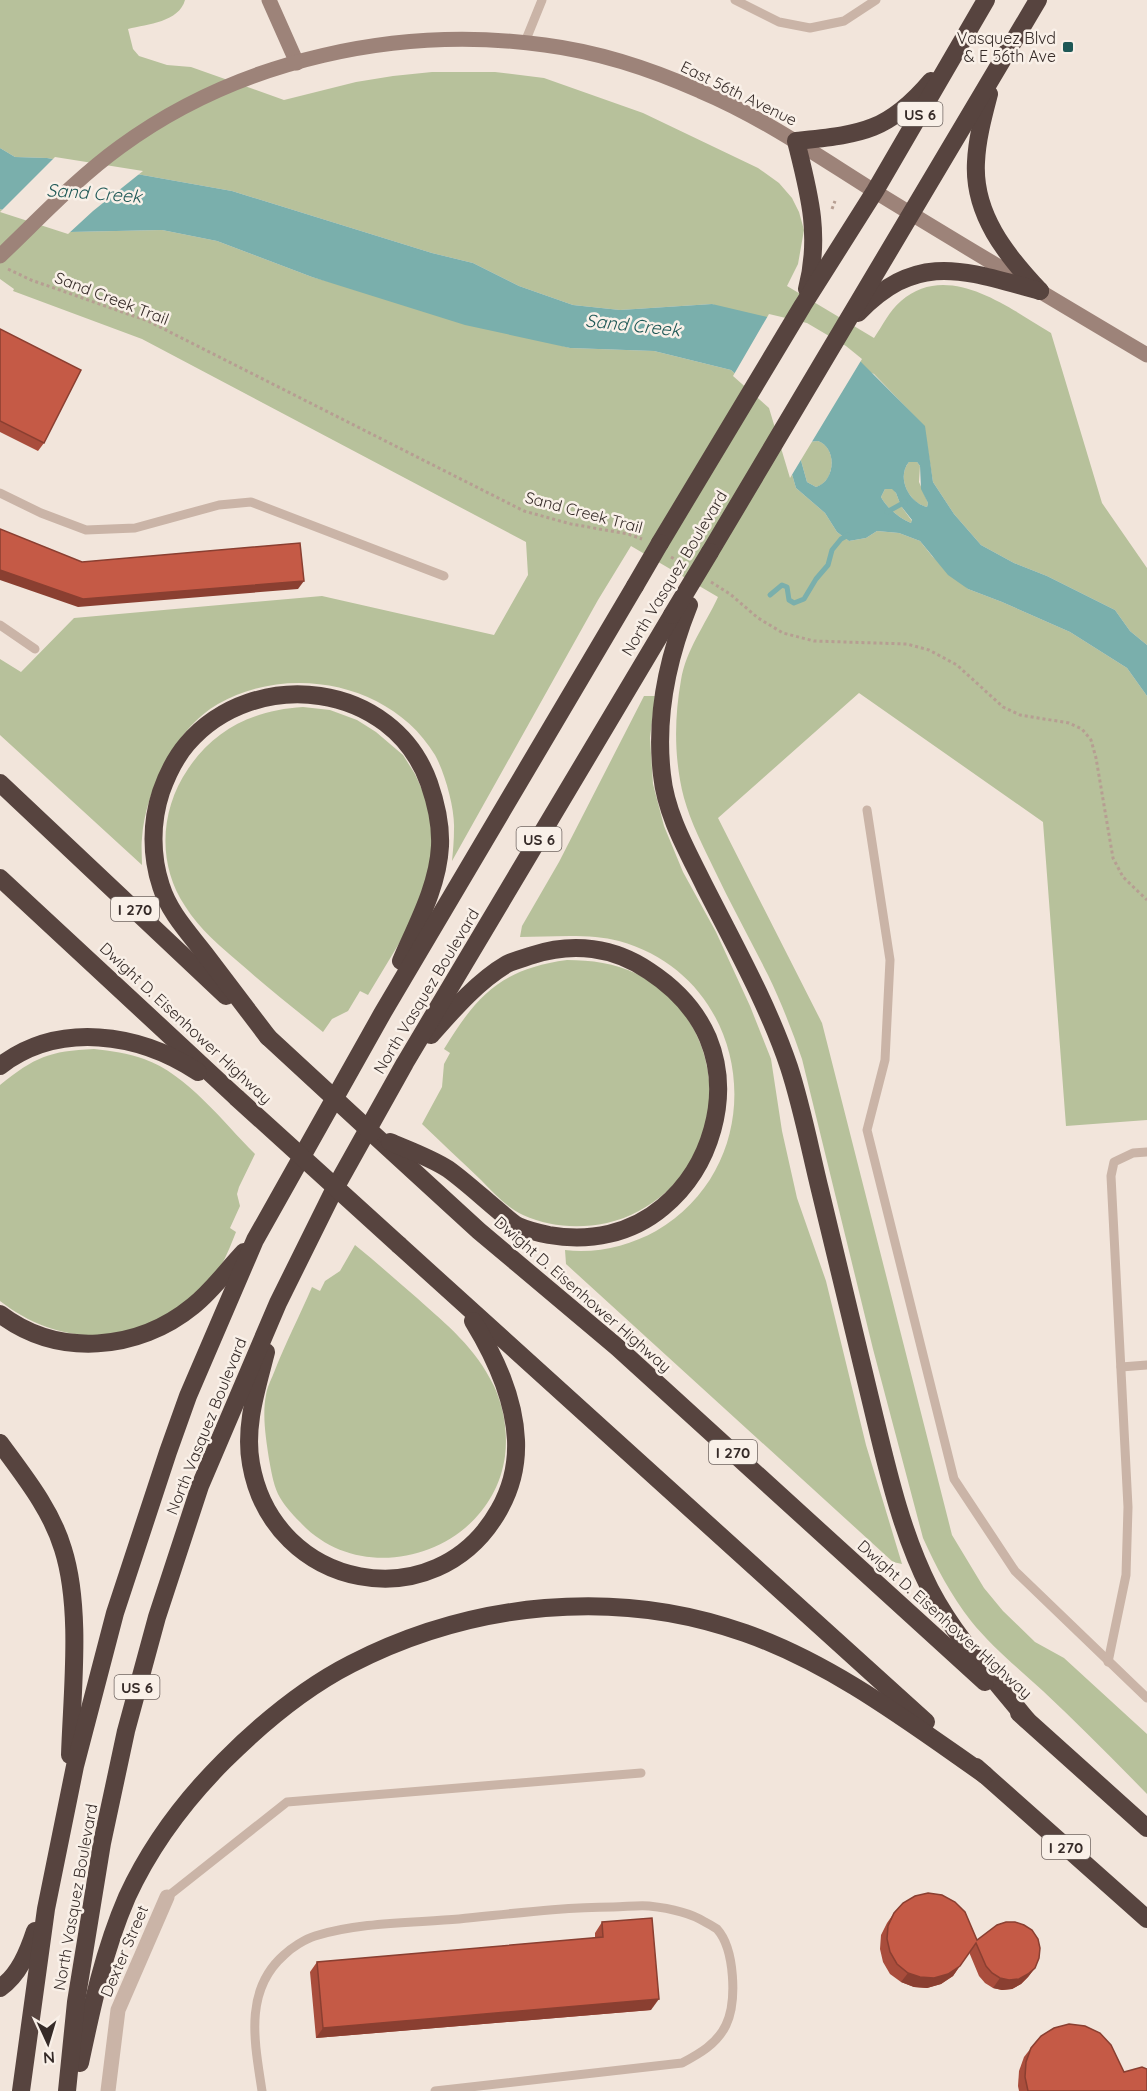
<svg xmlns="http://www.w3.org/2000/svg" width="1147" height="2091" viewBox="0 0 1147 2091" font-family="Quicksand,sans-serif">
<rect width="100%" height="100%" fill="#f2e5db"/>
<g fill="#b7c19b">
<path d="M0,0H185C179,22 148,24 128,29L133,49L139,56L167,65L191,67L284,100L356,82L393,76L432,72H495L544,78L643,113L758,168L779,183L792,198L799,212L804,230L798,264L787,286L874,338C883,325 889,311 901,301C948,260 1009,308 1051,333L1102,503L1147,568V645L1130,631L1115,610L1047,576L1014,563L981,545L954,514L933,482L924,426L874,374L712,304L620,310L573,305L519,286L473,263L432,253L232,191L47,158L15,157L0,148Z"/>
<path d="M0,209L70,232L162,230L217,241L312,277L570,348L654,351L731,370L772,406L796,488L825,513L837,532L849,541L866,538L877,531L899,533L920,541L932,556L968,589L1002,602L1070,632L1127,668L1147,696V1120L1066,1126L1043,822L859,693L718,818L822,1023L952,1535L984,1588L1003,1611L1035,1642L1064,1658L1147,1734V1794C1113,1759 1079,1725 1043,1691C1019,1669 992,1647 971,1621C951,1595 936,1567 923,1538L873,1349L802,1059C792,1030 781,1002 768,975C750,939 731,905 714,869C703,846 691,823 684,798C674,760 674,719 681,680C686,650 705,625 718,597L631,546L598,600L452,861C453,851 454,840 454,829C455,809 445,773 435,755C392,683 289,663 218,704C176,728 145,791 142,838C141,847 142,856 142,865L0,735V659L21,672L74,618L322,596L494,635L528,575L526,542L142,339L13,291L14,289L0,279Z"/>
<path d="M818,441C838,448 835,482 816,487L807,482L800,457L808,442Z"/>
<path d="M909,462H917L920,466L919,482L928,503L927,507C909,503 896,477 909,462Z"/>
<path d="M885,489H893L896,493L901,506L912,521L911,523C899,518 887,508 881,497Z"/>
<path d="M644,696H655L650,738L653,784L664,826L683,872L716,932L750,1006L771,1059L782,1131L797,1198L826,1281L866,1445L902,1564L893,1562L566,1264L565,1250C596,1254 629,1246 656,1231C776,1161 754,978 619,941C590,933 550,937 520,937L522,926L559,862Z"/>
<path d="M303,707L330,710L357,720L376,732L403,755L415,774L429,805L434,856L412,922L368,995L360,991L348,1011L332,1019L323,1032C296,1010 268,988 242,965C221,947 200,930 185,906C157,864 160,810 188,769C215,728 255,710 303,707Z"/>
<path d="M567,960C591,960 615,963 637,974C720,1015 735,1131 666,1192C649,1207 629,1218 607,1223C578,1229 550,1227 523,1215C506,1207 494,1193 481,1180C462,1162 442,1143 422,1124L442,1087L444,1064L450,1053L444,1049C477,995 501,969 567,960Z"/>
<path d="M94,1049C111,1051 128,1053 144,1059C187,1074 223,1122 255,1154L239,1187L237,1194L240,1206L230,1228L236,1232C230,1247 224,1264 213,1277C202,1290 189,1300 175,1309C118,1347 54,1343 0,1301V1085C35,1057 49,1051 94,1049Z"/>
<path d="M355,1245C376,1262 396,1280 417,1298C448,1326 475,1347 494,1386C504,1408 508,1433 505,1456C492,1552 365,1593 300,1522C292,1514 283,1504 278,1494C273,1483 271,1470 269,1459C266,1439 262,1415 266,1395C267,1387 272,1378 275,1370C286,1342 300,1315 312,1287L320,1291L325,1281L340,1271Z"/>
</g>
<path fill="#7aafac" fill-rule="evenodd" d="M0,148L15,157L47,158L232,191L432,253L473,263L519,286L573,305L620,310L712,304L806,326L860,361L925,426L933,482L954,514L981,545L1014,563L1047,576L1115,610L1130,631L1147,645V696L1127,668L1070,632L1002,602L968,589L948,575L920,541L899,533L877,531L866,538L849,541L837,532L825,513L796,488L772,406L731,370L654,351L570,348L465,325L312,277L217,241L162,230L70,232L0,209ZM818,441C838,448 835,482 816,487L807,482L800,457L808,442ZM909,462H917L920,466L921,489L928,503L927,507C909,503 896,477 909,462ZM885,489H892L896,493L901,506L912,520L911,523C899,518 887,508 881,497Z"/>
<g fill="#f2e5db">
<path d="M55,157L143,171L93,211L68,234L0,212Z"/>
<path d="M769,314L807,323L846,346L862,359L790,478L769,408L733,376Z"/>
</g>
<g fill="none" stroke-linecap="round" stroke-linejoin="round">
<g stroke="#7aafac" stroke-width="5">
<path d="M887,512L905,502"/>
<path d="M770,595L782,585L787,587L789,600L794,603L804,599L816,579L828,565L832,550L841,539L848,535"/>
</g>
<g stroke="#b69e92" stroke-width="3" stroke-dasharray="3 3" stroke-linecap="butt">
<path d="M832,209L835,201"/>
<path d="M8,269L31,280L148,321L524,511L571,524L628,534L642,539"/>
<path d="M671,557L683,564"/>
<path d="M711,582L730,594L758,618L783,633L814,641L907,644L929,650L957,665L1003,707L1020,715L1069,723L1082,729L1091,740L1096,758L1113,858L1123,877L1147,900"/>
</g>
<g stroke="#cab4a7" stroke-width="9">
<path d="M735,0L779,22L810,28L844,21L876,0"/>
<path d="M525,42L542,0"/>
<path d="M0,493L41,513L86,530L135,528L219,505L251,502L444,576"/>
<path d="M0,625L35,649"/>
<path d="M867,810L890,960L885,1060L867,1130L954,1479L1015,1571L1147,1698"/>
<path d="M1121,1367L1147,1365"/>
<path d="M1108,1662L1126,1575L1128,1507L1111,1176L1114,1162L1133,1153L1147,1152"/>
<path d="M167,1897L287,1802L641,1773"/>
<path d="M262,2091C255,2044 243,1991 284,1955C291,1948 305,1939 315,1936C360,1922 412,1923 459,1919C510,1914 561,1907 613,1907C625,1907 637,1905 649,1906C668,1908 689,1912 705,1922C709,1924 714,1927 717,1929C735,1949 737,2002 726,2025C717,2044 699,2054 682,2063L435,2091"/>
</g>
<path stroke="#cab4a7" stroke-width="15" d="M108,2091L118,2010L167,1897"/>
<g stroke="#9d8379" stroke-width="15">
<path d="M269,0L297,63"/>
<path d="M0,256C39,219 76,179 120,147C240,59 399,25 545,45C599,52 651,69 700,91C762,117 818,156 874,191C965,247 1056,301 1147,355"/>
</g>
<g stroke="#57443f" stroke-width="18">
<path d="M989,94C983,117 977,139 976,162C973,214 1006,255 1040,291"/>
<path d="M807,289C821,235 809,193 796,141C860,134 887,133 931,81"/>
<path d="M858,313C919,250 965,271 1040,291"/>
<path d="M660,543L803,305L875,191L986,0"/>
<path d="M710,552L1038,0"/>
<path d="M689,605C667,660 655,716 662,775C666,815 688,852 705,887C735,946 768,1005 789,1067C802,1107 810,1149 820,1190C837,1262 855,1334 872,1406C887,1468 901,1532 930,1589C955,1637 993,1678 1027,1720"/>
<path d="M0,783L226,996"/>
<path d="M0,878L237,1098"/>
<path d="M268,1037C247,1009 226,982 205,954C188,932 169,912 161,886C151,856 151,822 161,792C167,775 175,758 187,744C255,665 393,682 429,783C436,803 441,824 440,846C438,886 417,924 401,961"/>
<path d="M0,1066C59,1021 139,1033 198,1072"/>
<path d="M372,1133L479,1231L617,1347L985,1682"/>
<path d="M390,1142C409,1150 431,1158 448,1169C466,1182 483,1198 500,1212C506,1217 512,1223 518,1226C527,1230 539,1233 549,1235C590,1242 631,1234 663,1207C711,1167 732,1096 708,1038C696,1010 675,988 649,971C614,947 573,942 533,955C524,958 515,960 507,964C478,981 453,1010 431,1035"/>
<path d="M399,1245L926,1722"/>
<path d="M0,1314C58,1358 138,1351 193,1306C212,1291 227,1270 244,1252"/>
<path d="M266,1352C257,1388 244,1426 251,1464C273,1590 436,1622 499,1510C511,1489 517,1464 516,1440C514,1397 495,1357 473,1321"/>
<path d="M0,1443C24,1476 51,1509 63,1549C82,1609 72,1692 70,1755"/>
<path d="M1019,1713L1147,1828"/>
<path d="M976,1767L1147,1919"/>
<path d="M0,1988C19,1975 28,1952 35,1931"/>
<path d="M80,2063C92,2006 104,1950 127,1897C150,1847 185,1800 224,1761C261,1724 304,1688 351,1664C472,1602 616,1587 745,1633C833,1664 909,1722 985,1775"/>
<path d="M21,2091L46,1909L75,1766L115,1613L168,1452L188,1396L255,1240L382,1014L635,586"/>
<path d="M67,2091L76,2002L102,1843L126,1731L157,1617L200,1486L278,1303L334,1190L405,1063L672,615"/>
</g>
<g stroke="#57443f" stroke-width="18">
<path d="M635,586L660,543"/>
<path d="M672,615L710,552"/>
<path d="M268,1037L372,1133"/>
<path d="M237,1098L399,1245"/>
</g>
</g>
<g fill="#a94d3c">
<path d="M0,329L44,443L38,451L0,432Z"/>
<path d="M894,1913L977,1940L1035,1968L1028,1977L1021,1984L1012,1989L1002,1990L993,1988L985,1983L979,1976L969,1952L953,1976L941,1984L927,1988L914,1987L901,1982L890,1974L883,1962L880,1949L881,1935L887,1923Z"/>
<path d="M602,1922L651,2010L316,2038L310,1972L317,1962L595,1938V1933Z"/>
<path d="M1031,2048L1124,2072L1147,2091H1019L1018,2086L1019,2071L1024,2057Z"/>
</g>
<g fill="#8a3f31">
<path d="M0,570L304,581L298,589L78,607L0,580Z"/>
<path d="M960,1966L953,1976L941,1984L927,1988L914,1987L901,1982L908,1973Z"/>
<path d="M1035,1968L1028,1977L1021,1984L1012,1989L1002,1990L993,1988L1000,1978Z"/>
<path d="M659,1999L651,2010L316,2038L323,2028Z"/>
</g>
<g fill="#c55a46" stroke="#8a3f31" stroke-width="1.5">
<path d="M0,329L81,370L44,443L0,421Z"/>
<path d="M0,529L82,562L300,543L304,581L83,599L0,570Z"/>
<path d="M928,1893L942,1895L955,1902L965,1912L977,1940L997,1925L1006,1922H1015L1024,1925L1032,1930L1038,1939L1040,1948L1039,1958L1035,1968L1028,1974L1019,1979L1009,1980L1000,1978L992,1973L986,1966L976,1943L960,1966L948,1974L934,1978L920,1977L908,1973L897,1964L890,1952L887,1939L888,1926L894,1913L903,1903L915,1896Z"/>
<path d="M652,1918L659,1999L323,2028L317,1962L603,1937L602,1922Z"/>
<path d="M1069,2024L1085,2026L1100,2033L1111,2045L1124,2072L1142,2067L1147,2069V2091H1028L1025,2077L1026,2062L1031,2048L1041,2036L1054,2028Z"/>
</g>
<rect fill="#1e5856" stroke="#f9f0e8" stroke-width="2" x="1062" y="41" width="12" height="12" rx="3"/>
<g text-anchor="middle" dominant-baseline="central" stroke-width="5" stroke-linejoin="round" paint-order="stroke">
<g fill="#f9f0e8" stroke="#706662" stroke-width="1.5">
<rect x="897.5" y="102" width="45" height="24" rx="4.5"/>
<rect x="516.5" y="827" width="45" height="24" rx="4.5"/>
<rect x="111" y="897" width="48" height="24" rx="4.5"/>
<rect x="709" y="1440" width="48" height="24" rx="4.5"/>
<rect x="114.5" y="1675" width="45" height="24" rx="4.5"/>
<rect x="1042" y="1835" width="48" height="24" rx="4.5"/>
</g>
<g font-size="15" font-weight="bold" fill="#362b28">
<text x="920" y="114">US 6</text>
<text x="539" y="839">US 6</text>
<text x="135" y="909">I 270</text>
<text x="733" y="1452">I 270</text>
<text x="137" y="1687">US 6</text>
<text x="1066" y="1847">I 270</text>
</g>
<g font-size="16" fill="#362b28" stroke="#f9f0e8" text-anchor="end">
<text x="1056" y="38">Vasquez Blvd<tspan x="1056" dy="18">&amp; E 56th Ave</tspan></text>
</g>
<g font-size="16" fill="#362b28" stroke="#f9f0e8">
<text transform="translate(739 93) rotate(26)">East 56th Avenue</text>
<text transform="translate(112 298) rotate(21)">Sand Creek Trail</text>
<text transform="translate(584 512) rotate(15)">Sand Creek Trail</text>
<text transform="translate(674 573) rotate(-59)">North Vasquez Boulevard</text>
<text transform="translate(426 991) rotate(-59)">North Vasquez Boulevard</text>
<text transform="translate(186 1023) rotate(43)">Dwight D. Eisenhower Highway</text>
<text transform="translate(583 1294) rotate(41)">Dwight D. Eisenhower Highway</text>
<text transform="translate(206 1426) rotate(-68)">North Vasquez Boulevard</text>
<text transform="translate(945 1619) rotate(42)">Dwight D. Eisenhower Highway</text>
<text transform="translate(75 1897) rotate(-80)">North Vasquez Boulevard</text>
<text transform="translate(124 1951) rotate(-67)">Dexter Street</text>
</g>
<g font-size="18" font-style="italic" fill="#1e5856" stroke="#f9f0e8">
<text transform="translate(94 193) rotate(4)">Sand Creek</text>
<text transform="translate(633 325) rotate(6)">Sand Creek</text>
</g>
</g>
<g transform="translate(48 2043) rotate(176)" stroke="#f9f0e8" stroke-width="4.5" paint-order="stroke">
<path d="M0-4.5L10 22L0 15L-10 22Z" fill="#362b28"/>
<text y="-9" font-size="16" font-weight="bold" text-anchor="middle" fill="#362b28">N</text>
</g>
</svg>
